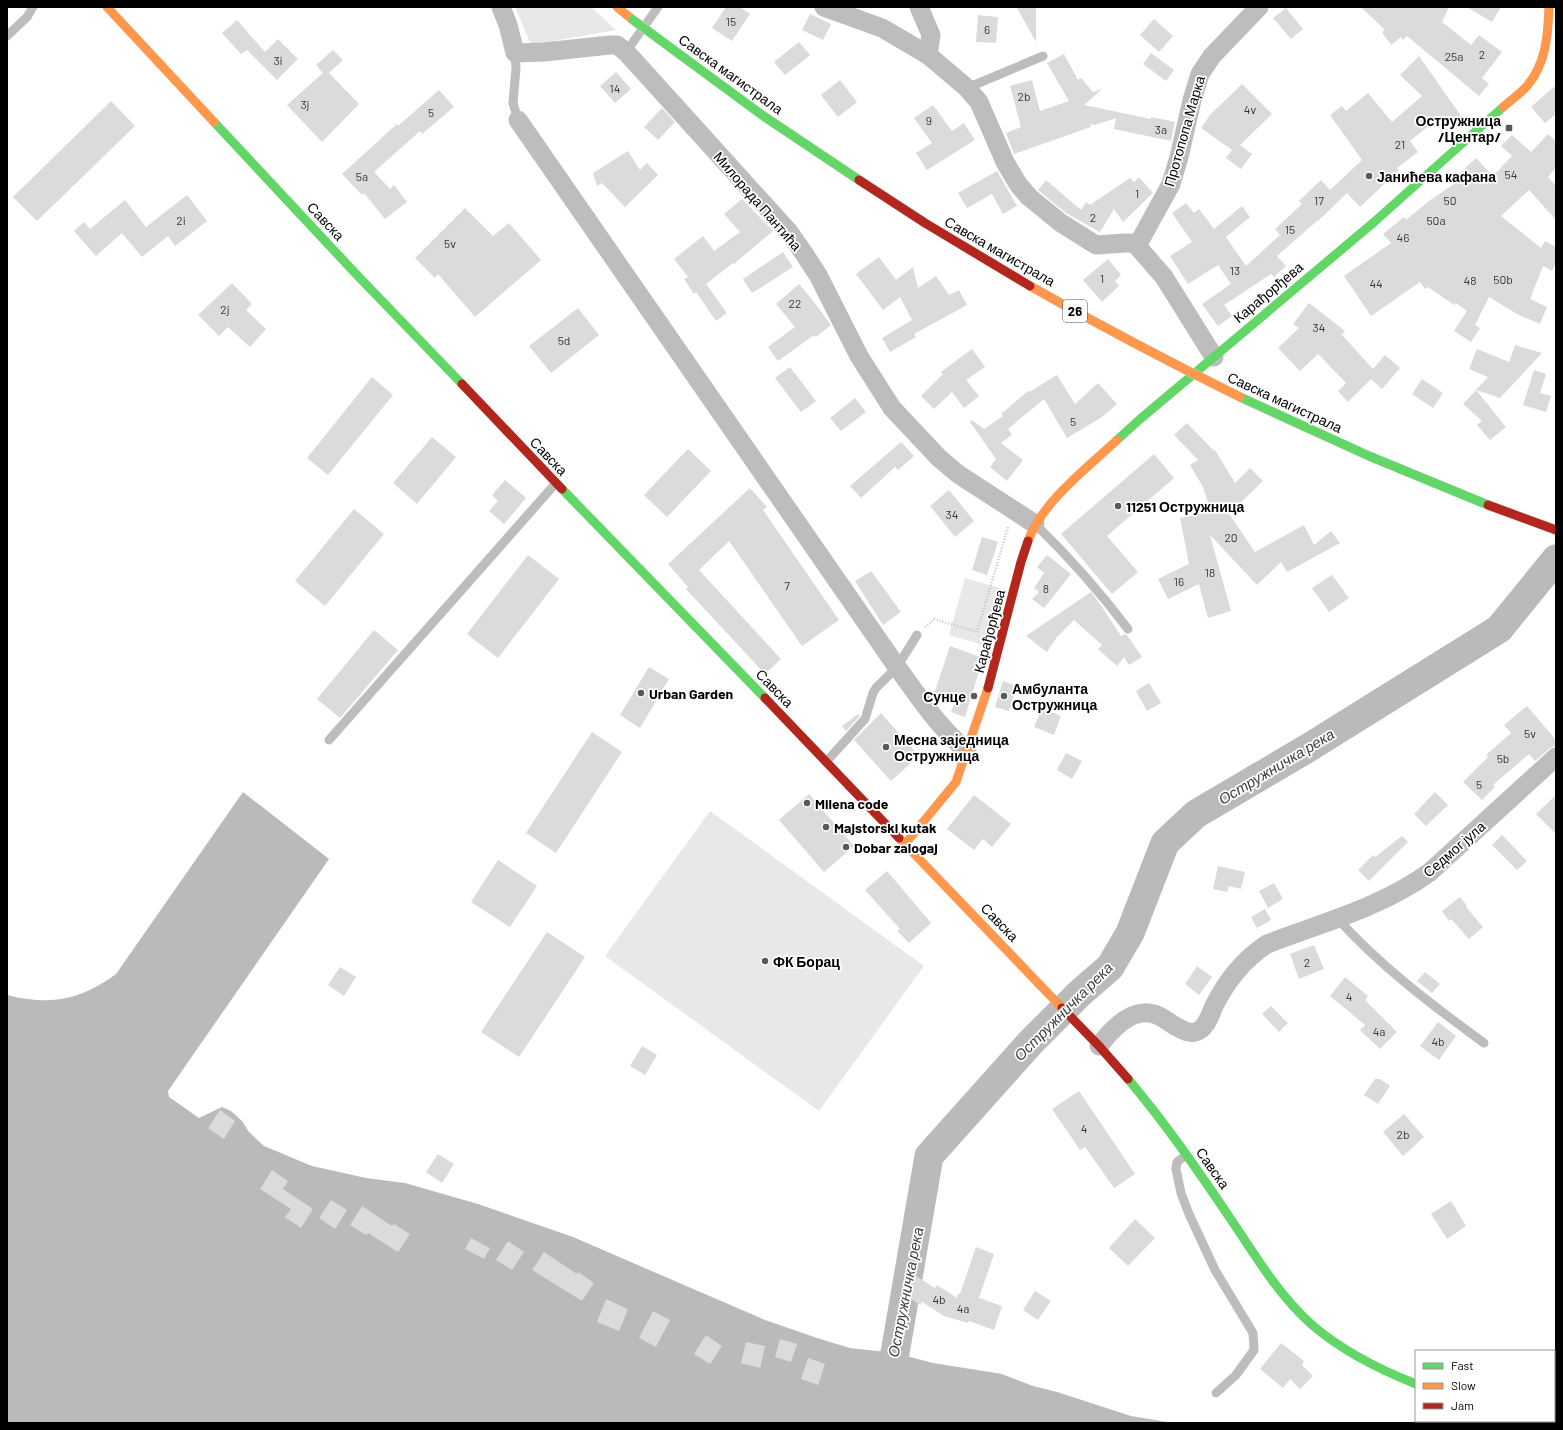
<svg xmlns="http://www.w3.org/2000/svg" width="1563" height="1430" viewBox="0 0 1563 1430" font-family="Barlow,sans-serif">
<rect width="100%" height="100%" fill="#fff"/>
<g fill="#e8e8e8">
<path d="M515,7H591L616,30L531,45Z"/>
<path d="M965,578L1000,588L983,645L949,635Z"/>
<path d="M710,811L924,966L819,1111L605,956Z"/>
</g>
<path fill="#bababa" d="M243,792L329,859L168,1091L169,1097L199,1118L222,1107L231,1111L242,1121L249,1132L264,1146L312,1166L366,1178L405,1183L478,1204L573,1237L765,1320L817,1338L850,1348L895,1353L933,1363L1002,1374L1033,1386L1057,1392L1131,1416L1173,1423H7V995C14,997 21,998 28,999C63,1004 89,994 116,974Z"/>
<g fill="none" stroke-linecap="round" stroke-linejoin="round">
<path stroke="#bababa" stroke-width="29" d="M871,1423L895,1353L929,1156L1030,1043L1080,993L1110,967L1130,933L1165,843L1196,814L1308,748L1499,629L1556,559"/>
</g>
<g fill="#dbdbdb">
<path d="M726,7H740L750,14L732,41L712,28Z"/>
<path d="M1361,7H1449L1442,22L1471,45L1479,35L1502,52L1482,78L1489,84L1479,96L1407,36L1403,40L1401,37L1391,45L1382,32L1385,30Z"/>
<path d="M1467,7H1501L1492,22Z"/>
<path d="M1017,8H1036V42Z"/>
<path d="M1286,8L1303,29L1291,39L1273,18Z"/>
<path d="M810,14L831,24L823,40L802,30Z"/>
<path d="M978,15L998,17L996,43L976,42Z"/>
<path d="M1154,19L1173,36L1159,52L1140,35Z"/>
<path d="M237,20L265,52L278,39L298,59L277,80L247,50L241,54L222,33Z"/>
<path d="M799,42L810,55L785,75L774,62Z"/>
<path d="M333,50L343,60L329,73L359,104L322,142L287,105L323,73L316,65Z"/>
<path d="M1151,53L1174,70L1166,81L1143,64Z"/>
<path d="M1064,54L1078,80L1081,78L1093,92L1102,89L1084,105L1151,119V117L1175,122L1171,141L1114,129L1116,118L1095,125L1090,124L1091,127L1014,154L1006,133L1021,127L1010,86L1032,80L1040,111L1069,101L1047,63Z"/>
<path d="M1419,56L1461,116L1447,126L1440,117L1410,141L1418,152L1397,168L1399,170L1360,207L1347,193L1318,221V220L1277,256L1286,266L1274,277L1271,274L1224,305L1232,316L1218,326L1202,304L1231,284L1218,265L1188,284L1170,256L1192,242L1172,213L1186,203L1194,213L1199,209L1214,229L1242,206L1250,217L1226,237L1246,266L1280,235L1275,229L1302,204L1299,201L1321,180L1330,190L1362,160L1330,115L1342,106L1346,111L1368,93L1392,122L1422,96L1400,75Z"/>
<path d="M616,72L631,89L615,103L600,86Z"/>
<path d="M840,80L857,102L838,117L821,95Z"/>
<path d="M1242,84L1272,114L1240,145L1252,154L1241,169L1226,158L1232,150L1201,128L1210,115Z"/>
<path d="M1556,85V114L1545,123L1531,107Z"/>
<path d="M439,90L454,107L422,134L420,131L374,172L390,189L394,185L407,202L385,219L364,193L362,195L342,174L397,124L398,126Z"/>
<path d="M111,101L135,126L37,221L13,197Z"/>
<path d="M933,105L952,131L964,123L975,140L927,170L916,153L932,143L914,118Z"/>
<path d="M662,108L675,122L658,140L644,127Z"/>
<path d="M1548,134L1556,141V168L1548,177L1556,186V220L1529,190L1501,216L1541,248L1545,241L1556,247V263L1552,271L1543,266L1530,299L1547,307L1540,324L1517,314L1489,297L1475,325L1480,328L1471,342L1454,331L1467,311L1456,303L1454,305L1428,287L1425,289L1420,282L1371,316L1344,276L1391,243L1383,234L1404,217L1406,220L1429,201L1463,178L1459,174L1476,158L1493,176L1512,156L1501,146L1512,135L1531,152Z"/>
<path d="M628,151L640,170L647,163L658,175L625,207L602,183L597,186L593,173Z"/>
<path d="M997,171L1017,206L1003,214L992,194L967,208L958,193Z"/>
<path d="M1139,177L1153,193L1123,222L1114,209L1100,232L1066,213L1038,190L1046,180L1081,210L1086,202L1090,205L1130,178L1134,182Z"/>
<path d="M187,195L207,221L175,246L168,236L142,257L122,233L96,256L74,231L84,222L90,229L125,200L146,227Z"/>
<path d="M742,199L773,231L734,264L733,263L706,284L727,313L716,321L696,292L694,294L684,279L688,277L674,259L703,236L714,251L740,232L724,214Z"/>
<path d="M465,208L493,236L509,223L541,260L475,317L438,274L435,278L415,258Z"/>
<path d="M783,252L793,267L752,293L743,279Z"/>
<path d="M879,257L896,280L913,267L918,288L936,276L949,295L959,290L967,305L914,334L916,337L890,352L882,338L912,320L900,297L883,310L856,274Z"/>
<path d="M1108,259L1121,275L1115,281L1119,286L1102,302L1083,280Z"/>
<path d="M232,283L252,304L246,310L266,329L250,347L228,327L219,336L198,315Z"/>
<path d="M799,284L814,302L831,325L816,337L814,335L778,361L768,347L795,327L776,304Z"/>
<path d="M1309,303L1345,331L1342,335L1373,369L1385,355L1400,368L1382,389L1371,379L1348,402L1338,391L1346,383L1318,354L1300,371L1278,348L1299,328L1293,324Z"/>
<path d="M578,308L599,335L551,373L529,346Z"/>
<path d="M1515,345L1542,353L1500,398L1476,390L1506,427L1490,440L1477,425L1482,421L1463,404L1488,377L1469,369L1477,349L1509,362Z"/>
<path d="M972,349L985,367L966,380L979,396L964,408L952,392L934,409L921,396L943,374L941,372Z"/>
<path d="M790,367L816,401L801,412L775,378Z"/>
<path d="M1534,370L1546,374L1540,393L1551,396L1546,412L1523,405Z"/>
<path d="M1057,375L1075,404L1098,383L1117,404L1102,417L1067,438L1044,399L1008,429L1012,435L1001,443L1023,460L1007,481L990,467L996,459L970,422L972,420L984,429L1003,416L1001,414L1028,391L1029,392Z"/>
<path d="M372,377L393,395L328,475L307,458Z"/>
<path d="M1422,379L1443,393L1433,408L1412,394Z"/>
<path d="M855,398L866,412L841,431L830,418Z"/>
<path d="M1187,423L1214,451L1215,450L1235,483L1250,468L1263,481L1239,504L1226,509L1255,552L1304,525L1314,545L1331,531L1340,543L1287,572L1281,562L1257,585L1210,535L1231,611L1208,618L1199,584L1168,599L1158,579L1189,564L1180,518L1211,512L1203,487L1190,465L1198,460L1174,435Z"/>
<path d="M432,437L456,457L417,504L393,483Z"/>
<path d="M901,442L914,456L898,470L895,467L861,498L850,486Z"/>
<path d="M688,449L711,471L667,517L644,495Z"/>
<path d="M1154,454L1174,478L1107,536L1138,572L1112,594L1061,534Z"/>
<path d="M505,480L526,498L504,524L489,511L498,501L492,495Z"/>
<path d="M750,488L767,507L763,510L839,620L802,646L729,541L699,570L781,659L765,674L686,589L688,587L668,564Z"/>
<path d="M949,490L974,521L955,537L930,506Z"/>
<path d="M354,509L384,534L325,606L295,581Z"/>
<path d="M982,537L998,542L987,575L972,570Z"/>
<path d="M528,555L559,579L498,658L467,634Z"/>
<path d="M1047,555L1071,574L1044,608L1032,599L1039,592L1034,588L1044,573L1037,567Z"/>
<path d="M871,571L901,612L883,625L855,581Z"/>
<path d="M1332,575L1349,598L1329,612L1312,588Z"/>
<path d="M1091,592L1100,604L1121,636L1125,634L1127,635L1142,657L1129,665L1124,657L1117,666L1098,649L1102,645L1074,620L1057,637L1047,652L1026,636Z"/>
<path d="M374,630L398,650L340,718L317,699Z"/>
<path d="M950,646L983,658L965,717L951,712L954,704L933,697Z"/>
<path d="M649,667L669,679L640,728L620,715Z"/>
<path d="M1003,681L1017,686L1009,711L995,707Z"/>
<path d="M1149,683L1161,703L1147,711L1136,691Z"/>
<path d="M1527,706L1556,740V745L1549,749L1535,761L1529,754L1493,785L1495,787L1482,800L1463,782L1488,757L1486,755L1511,733L1504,725Z"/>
<path d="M1042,708L1061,716L1054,735L1034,727Z"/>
<path d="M881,713L919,756L891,781L854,740Z"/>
<path d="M858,714L860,716L846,731L842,726Z"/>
<path d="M592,732L622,752L556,853L526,833Z"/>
<path d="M1066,753L1082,761L1072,779L1057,770Z"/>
<path d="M1435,792L1448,805L1426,826L1414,814Z"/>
<path d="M809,794L854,846L824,872L779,820Z"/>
<path d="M974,795L1011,824L992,847L983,839L974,850L947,829Z"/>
<path d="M1556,795V834L1536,814Z"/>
<path d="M1502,835L1527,861L1517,870L1492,845Z"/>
<path d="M1402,836L1408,842L1369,881L1358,870L1373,855L1375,857Z"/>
<path d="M498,860L537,886L510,927L471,902Z"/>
<path d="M1218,866L1245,872L1241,889L1229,886L1227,892L1213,889Z"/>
<path d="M887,871L931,923L909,943L897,931L900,929L865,890Z"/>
<path d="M1274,883L1283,899L1268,908L1259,891Z"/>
<path d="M1460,897L1467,906L1466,907L1483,927L1469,939L1451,919L1449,921L1442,911Z"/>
<path d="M1265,909L1271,920L1257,928L1251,917Z"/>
<path d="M547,932L585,957L519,1057L481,1032Z"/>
<path d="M1314,945L1324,969L1299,979L1290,954Z"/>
<path d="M1197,966L1212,977L1199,995L1185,984Z"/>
<path d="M340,967L356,977L344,996L328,985Z"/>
<path d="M1425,972L1440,984L1432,993L1417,981Z"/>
<path d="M1345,977L1368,996L1365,1000L1397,1032L1380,1049L1360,1030L1365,1025L1330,996Z"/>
<path d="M1271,1006L1288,1023L1279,1032L1262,1014Z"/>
<path d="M1438,1022L1456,1036L1439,1060L1420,1046Z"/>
<path d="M642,1046L657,1055L645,1075L630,1066Z"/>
<path d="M1375,1079H1380L1390,1086L1378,1104L1364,1095Z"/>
<path d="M1079,1091L1135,1174L1114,1188L1085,1147L1080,1150L1052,1109Z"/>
<path d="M220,1110L235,1121L224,1139L208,1128Z"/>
<path d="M1404,1114L1424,1137L1403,1156L1383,1132Z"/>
<path d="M438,1154L454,1164L442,1183L426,1172Z"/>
<path d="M272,1170L288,1181L283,1189L313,1209L301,1228L285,1217L291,1209L260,1189Z"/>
<path d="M331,1200L347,1210L335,1229L319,1218Z"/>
<path d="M1451,1201L1466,1226L1447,1239L1431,1214Z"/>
<path d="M362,1206L392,1226L394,1224L410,1234L398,1252L368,1233L366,1235L350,1225Z"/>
<path d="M1135,1219L1155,1238L1128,1266L1109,1248Z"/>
<path d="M471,1238L490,1248L484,1259L465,1249Z"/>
<path d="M508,1241L524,1252L512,1270L496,1260Z"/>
<path d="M976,1247L994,1254L979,1298L1002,1306L994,1330L969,1321L968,1323L944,1316L922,1302L920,1305L904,1294L916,1276L935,1288L937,1285L957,1298L958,1293L960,1294Z"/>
<path d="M544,1252L577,1274L578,1272L594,1283L582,1301L532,1270Z"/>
<path d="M1035,1291L1051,1301L1038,1320L1023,1310Z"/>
<path d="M606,1299L628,1309L619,1331L597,1322Z"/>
<path d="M653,1311L670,1320L656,1347L639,1338Z"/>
<path d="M706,1335L722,1346L710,1364L694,1354Z"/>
<path d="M780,1339L797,1344L791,1362L775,1357Z"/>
<path d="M746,1342L765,1346L760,1368L741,1363Z"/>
<path d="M1281,1343L1304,1361L1302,1365L1313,1376L1300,1389L1290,1379L1283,1388L1260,1369Z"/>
<path d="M808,1358L825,1364L818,1385L801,1379Z"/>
</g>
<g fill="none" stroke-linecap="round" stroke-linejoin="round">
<path stroke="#c2c2c2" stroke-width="2.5" stroke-dasharray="1 2" stroke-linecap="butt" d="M925,627L934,619L977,632L1008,527"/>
<g stroke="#bdbdbd" stroke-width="9">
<path d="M7,36L27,17L33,7"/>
<path d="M626,52L658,7"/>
<path d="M515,53L516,68L513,103L518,120"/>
<path d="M967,88L1043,56"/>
<path d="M1036,525C1069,557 1100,592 1128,629"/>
<path d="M329,740L556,483"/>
<path d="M826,762L865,719L873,693L876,688L897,667L917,635"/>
<path d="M1337,918C1380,966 1432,1005 1484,1043"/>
<path d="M1186,1155L1177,1162L1176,1169L1181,1193L1189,1214L1215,1270L1253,1333L1254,1350L1236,1375L1216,1393"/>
</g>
<g stroke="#bdbdbd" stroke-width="19">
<path d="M501,7L508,25L515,53L544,52L610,45H617L626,52L789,232L805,255L818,275L859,356L892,408L939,458L958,474L1035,524"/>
<path d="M824,7L882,28L928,55L967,88L979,102L1005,162L1018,184L1029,197L1061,223L1096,245L1125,243H1132L1137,246L1164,277L1214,357"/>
<path d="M919,7L931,35L928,55"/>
<path d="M518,120L897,667C919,697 938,727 967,751"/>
<path d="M1137,246L1171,184L1179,157L1192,100L1200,74L1212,56L1259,7"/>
<path d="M1099,1046C1111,1030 1132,1007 1154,1014C1162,1016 1168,1022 1175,1026C1181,1029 1188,1034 1195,1032C1206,1030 1210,1015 1214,1006C1227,980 1243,960 1267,944C1322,923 1382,907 1430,872L1556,757"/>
</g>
<g stroke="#63d668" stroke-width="9">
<path d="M214,122L356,274L462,384"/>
<path d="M1117,440L1139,420L1373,223L1503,107"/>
<path d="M562,489L765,698"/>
<path d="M1128,1079C1166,1124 1199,1172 1232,1221C1256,1257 1279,1295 1311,1324C1342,1351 1378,1369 1416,1384"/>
</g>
<g stroke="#ff974d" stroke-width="9">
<path d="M107,7L214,122"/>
<path d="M617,7L633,20"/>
<path d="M1503,107C1511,100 1520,94 1527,86C1546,64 1548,35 1549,7"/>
<path d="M1028,541C1042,502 1087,468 1117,440"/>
<path d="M899,838L1062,1008"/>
<path d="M905,844L956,782L988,688"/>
</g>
<g stroke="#b3261e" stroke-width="9">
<path d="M462,384L562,489"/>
<path d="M988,688L1021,562L1028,541"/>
<path d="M765,698L899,838"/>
<path d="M1062,1008L1099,1046L1128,1079"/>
<path d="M1554,1419H1556"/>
</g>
<g stroke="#dbdbdb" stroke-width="10" stroke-linecap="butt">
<g id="fast-bridge">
<path d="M633,20L762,115L859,180"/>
<path d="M1240,397L1369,456L1488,505"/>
</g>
</g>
<g stroke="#dbdbdb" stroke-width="10" stroke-linecap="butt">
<path id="slow-bridge" d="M1030,286C1099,325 1169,362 1240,397"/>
</g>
<g stroke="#dbdbdb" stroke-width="10" stroke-linecap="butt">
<g id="jam-bridge">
<path d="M859,180L925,223L1030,286"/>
<path d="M1488,505L1556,530"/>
</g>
</g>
<use href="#fast-bridge" stroke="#63d668" stroke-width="9"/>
<use href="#slow-bridge" stroke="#ff974d" stroke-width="9"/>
<use href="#jam-bridge" stroke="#b3261e" stroke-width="9"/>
</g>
<g fill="#595959" stroke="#fff" stroke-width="1.5">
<rect x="1505" y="124" width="8" height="8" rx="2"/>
<circle cx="1369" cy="176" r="4"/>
<circle cx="1118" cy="506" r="4"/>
<circle cx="641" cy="693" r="4"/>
<circle cx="974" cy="696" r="4"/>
<circle cx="1004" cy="696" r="4"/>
<circle cx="886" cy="747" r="4"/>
<circle cx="807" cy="803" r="4"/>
<circle cx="826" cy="827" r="4"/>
<circle cx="846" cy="847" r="4"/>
<circle cx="765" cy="961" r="4"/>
</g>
<g text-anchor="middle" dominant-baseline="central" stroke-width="3.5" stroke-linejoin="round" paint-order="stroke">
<g font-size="12" fill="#373737">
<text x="731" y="21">15</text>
<text x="987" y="29">6</text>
<text x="1482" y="54">2</text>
<text x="1454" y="56">25a</text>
<text x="278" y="60">3i</text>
<text x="615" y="88">14</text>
<text x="1024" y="96">2b</text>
<text x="305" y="104">3j</text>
<text x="1250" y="109">4v</text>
<text x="431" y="112">5</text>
<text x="929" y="120">9</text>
<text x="1161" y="129">3a</text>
<text x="1400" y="144">21</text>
<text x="1511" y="174">54</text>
<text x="362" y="176">5a</text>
<text x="1137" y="193">1</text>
<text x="1319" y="200">17</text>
<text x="1450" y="200">50</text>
<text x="1093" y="217">2</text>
<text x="181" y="220">2i</text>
<text x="1436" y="220">50a</text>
<text x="1290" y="229">15</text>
<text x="1403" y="237">46</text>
<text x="450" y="243">5v</text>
<text x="1235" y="270">13</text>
<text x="1102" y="278">1</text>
<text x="1503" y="279">50b</text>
<text x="1470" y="280">48</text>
<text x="1376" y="283">44</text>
<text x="795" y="303">22</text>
<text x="225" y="309">2j</text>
<text x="1319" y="327">34</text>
<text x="564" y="340">5d</text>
<text x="1073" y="421">5</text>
<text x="952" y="514">34</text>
<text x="1231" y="537">20</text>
<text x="1210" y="572">18</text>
<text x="1179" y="581">16</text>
<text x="787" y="585">7</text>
<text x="1046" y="588">8</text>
<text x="1530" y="733">5v</text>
<text x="1503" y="758">5b</text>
<text x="1479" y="784">5</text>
<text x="1307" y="962">2</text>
<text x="1349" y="996">4</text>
<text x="1379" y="1031">4a</text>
<text x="1438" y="1041">4b</text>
<text x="1084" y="1128">4</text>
<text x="1403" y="1134">2b</text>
<text x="939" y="1299">4b</text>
<text x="963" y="1308">4a</text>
</g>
<rect fill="#fff" stroke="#4c4c4c" stroke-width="1" x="1063" y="300" width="24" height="22" rx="3"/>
<g font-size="13" font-weight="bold" fill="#000">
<text x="1075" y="311">26</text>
</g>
<g font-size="14" fill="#000" stroke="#fff">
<text transform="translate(731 74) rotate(36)">Савска магистрала</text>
<text transform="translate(1184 131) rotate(-74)">Протопопа Марка</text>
<text transform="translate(758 201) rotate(49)">Милорада Пантића</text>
<text transform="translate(326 221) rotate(47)">Савска</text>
<text transform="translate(1000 251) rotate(30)">Савска магистрала</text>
<text transform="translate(1268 292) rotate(-40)">Карађорђева</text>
<text transform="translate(1285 402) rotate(25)">Савска магистрала</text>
<text transform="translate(549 456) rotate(46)">Савска</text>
<text transform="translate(989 631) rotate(-75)">Карађорђева</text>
<text transform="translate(775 688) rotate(46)">Савска</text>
<text transform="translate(1454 849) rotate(-41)">Седмог јула</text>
<text transform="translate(1000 922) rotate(46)">Савска</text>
<text transform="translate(1213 1168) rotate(55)">Савска</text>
</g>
<g font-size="14" font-weight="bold" fill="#000" stroke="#fff" text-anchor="start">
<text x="1501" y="120" text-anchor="end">Остружница<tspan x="1501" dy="16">/Центар/</tspan></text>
<text x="1377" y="176">Јанићева кафана</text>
<text x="1126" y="506">11251 Остружница</text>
<text x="1012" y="688">Амбуланта<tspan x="1012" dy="16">Остружница</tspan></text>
<text x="649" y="693">Urban Garden</text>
<text x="966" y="696" text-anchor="end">Сунце</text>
<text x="894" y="739">Месна заједница<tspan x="894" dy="16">Остружница</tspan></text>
<text x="815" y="803">Milena code</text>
<text x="834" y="827">Majstorski kutak</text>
<text x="854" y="847">Dobar zalogaj</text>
<text x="773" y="961">ФК Борац</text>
</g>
<g font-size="15" font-style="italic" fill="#3d3d3d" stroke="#fff">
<text transform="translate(1276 766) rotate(-31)">Остружничка река</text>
<text transform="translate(1063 1011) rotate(-45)">Остружничка река</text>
<text transform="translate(905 1292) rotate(-79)">Остружничка река</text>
</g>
</g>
<rect width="1563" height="1430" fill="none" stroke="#000000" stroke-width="16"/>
<rect x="1415" y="1350" width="140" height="72" fill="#ffffff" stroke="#999999"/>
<rect x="1423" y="1363" width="20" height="6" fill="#63d668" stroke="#999999"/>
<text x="1451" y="1370" font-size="12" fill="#000000">Fast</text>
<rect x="1423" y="1383" width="20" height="6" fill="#ff974d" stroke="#999999"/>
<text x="1451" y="1390" font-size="12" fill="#000000">Slow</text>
<rect x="1423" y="1403" width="20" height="6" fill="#b3261e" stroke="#999999"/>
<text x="1451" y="1410" font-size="12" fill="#000000">Jam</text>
</svg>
